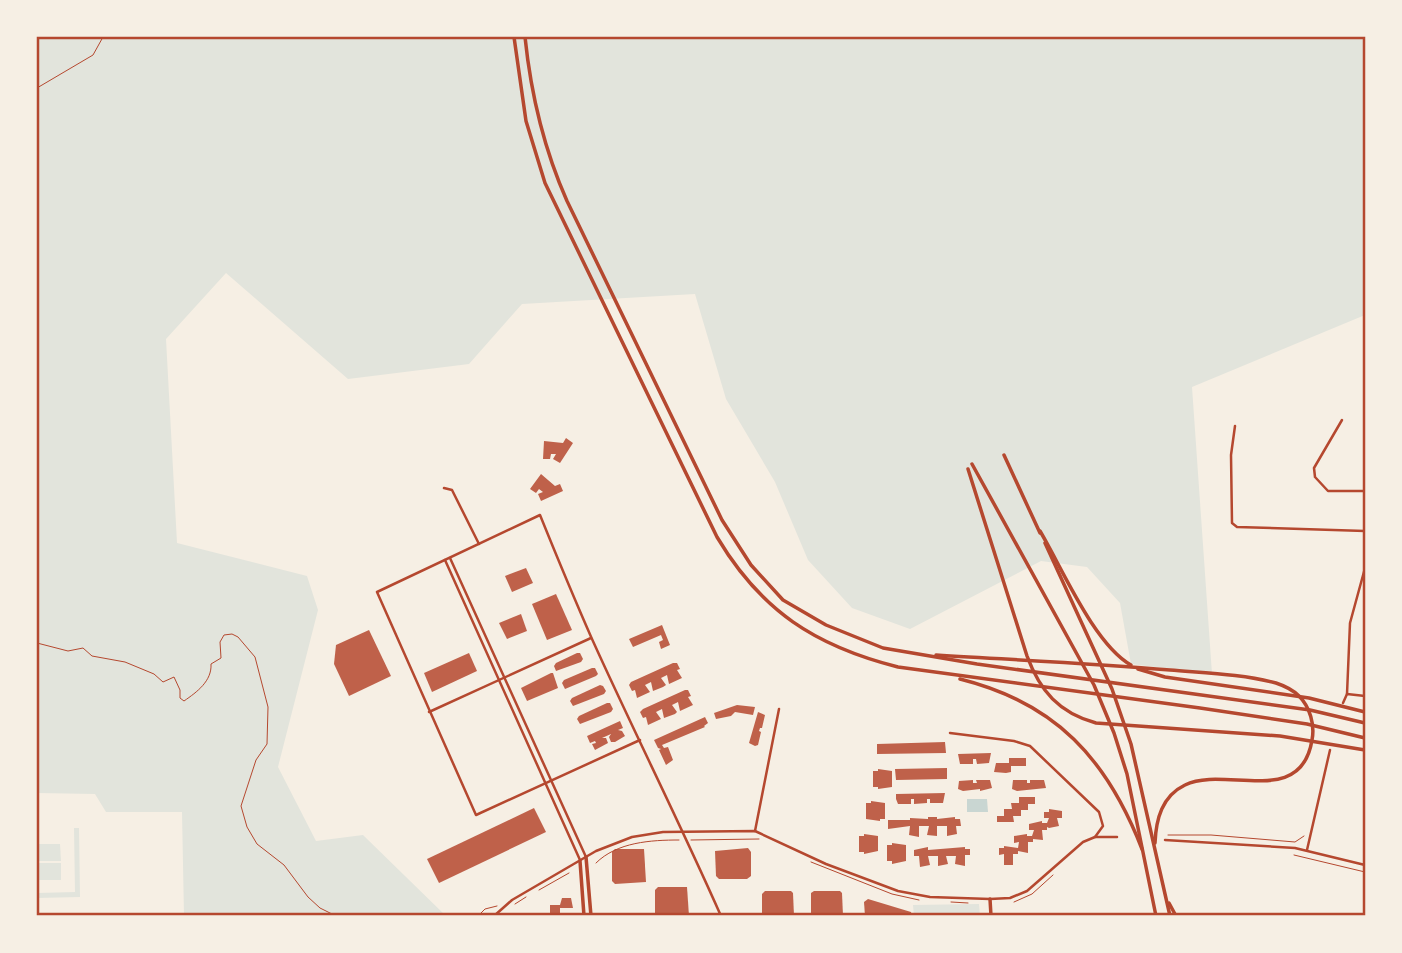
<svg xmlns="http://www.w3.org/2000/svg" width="1402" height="953" viewBox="0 0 1402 953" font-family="Commissioner,sans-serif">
<rect width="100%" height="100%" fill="#f6efe4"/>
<g fill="#e2e4dc">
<path d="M37,37H1365V315L1192,387L1212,674L1131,664L1120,603L1087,567L1041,561L910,629L852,608L808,560L775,482L726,399L695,294L522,304L469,364L348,379L226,273L166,339L177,543L307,576L318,610L278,767L316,841L363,835L446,916H184L182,812H106L95,794L37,793Z"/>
<path d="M74,828H79L80,897L37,898V893L75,892Z"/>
<path d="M37,844H60L61,861H37Z"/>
<rect x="37" y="863" width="24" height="17"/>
<path d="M979,904L980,916H914L913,905Z"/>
</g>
<path fill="#c9d6d2" d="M967,799H987L988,812H967Z"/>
<g fill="#bf614a">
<path d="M566,438L573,443L560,463L553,459L556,454H551L550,459H543L544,441L563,443Z"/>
<path d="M541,474L555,486L560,484L563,491L541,501L538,494L543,492L539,489L536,493L530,489Z"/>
<path d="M526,568L533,583L512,592L505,576Z"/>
<path d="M556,594L572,630L547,640L532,604Z"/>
<path d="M521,614L527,631L507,639L499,623Z"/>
<path d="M662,625L670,645L661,649L659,642L663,640L661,635L633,647L629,639Z"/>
<path d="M369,630L391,676L349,696L334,664L336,645Z"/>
<path d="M469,653L477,671L432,692L424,673Z"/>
<path d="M577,653H580L583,659L581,662L556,671L554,666L556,663Z"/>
<path d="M673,663H677L680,669L677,670L682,678L669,684L667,675L661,678L666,685L663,687L653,691L651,682L645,685L650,692L637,698L635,690L632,691L629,685L631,682Z"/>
<path d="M592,668H595L598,674L596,676L565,689L562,683L564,680Z"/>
<path d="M551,673H553L558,688L527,701L521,688Z"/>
<path d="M600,685L603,686L606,691L604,694L573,706L570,701L572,698Z"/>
<path d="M685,690H688L691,696L688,697L693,705L680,711L678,702L672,705L677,712L675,714L664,718L662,709L656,712L661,719L648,725L646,717L643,718L640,712L643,709Z"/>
<path d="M607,703H610L613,709L611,712L580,724L577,719L579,716Z"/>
<path d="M737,705L755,707L753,715L735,712L731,716L716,719L714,713Z"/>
<path d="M758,712L765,715L762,728H760L759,731L761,732L758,745L755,746L749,743Z"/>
<path d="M705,717L708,723L704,726L705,727L662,745L664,748L668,747L673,760L666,765L659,750L661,749L658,748L654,740Z"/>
<path d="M620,721L623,728L618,730L622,731L625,736L615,742H611L609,737L611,734L602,738H606L608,743L595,750L592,744L596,743L595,741L590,743L587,736Z"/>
<path d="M945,742L946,753L877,754V744Z"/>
<path d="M991,753L989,763L977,764L976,759H973V764H960L958,754Z"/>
<path d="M1009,758H1026V766H1011V772L1006,773L994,772L996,763H1009Z"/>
<path d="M947,768V779L896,780L895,769Z"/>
<path d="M878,769L892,771V787L878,789V787H873V771H878Z"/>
<path d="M973,780V783H977L976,780H990L992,788L980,791V789L963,791L958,789L959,781Z"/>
<path d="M1013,780H1027V783H1030V780H1044L1046,788L1017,791L1012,789Z"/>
<path d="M945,793L943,803H930V799H927V803L914,804V799H911V804H898L896,799V794Z"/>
<path d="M1019,797H1035V804H1028V810H1021V816H1013L1014,822H997V816H1004V809H1012L1011,803H1019Z"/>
<path d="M871,801L885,803V819H880V821L866,819V803H871Z"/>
<path d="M534,808L546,832L439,883L427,859Z"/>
<path d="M1049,809L1062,811V818H1057L1059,826L1049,828L1047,827V830H1042L1043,840L1033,839V842H1028V853L1018,851V854H1013V865H1004V854L999,855V848H1004V846L1018,848L1019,842L1014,843V836L1027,834V836H1032L1034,830H1029V824L1042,821V823H1047L1049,818H1044V812H1049Z"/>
<path d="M928,817H937V819L955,817V819H960L961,826H956L957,834L947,836V826H937V836L927,835L929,826H919V837L909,835L910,826L888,829V820H910V818L928,819Z"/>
<path d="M864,834L878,836V851L864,854V852H859V836H864Z"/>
<path d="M892,843L906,845V861L892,864V861H887V845H892Z"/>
<path d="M928,847V850L965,847V849H970V855H965V866L955,864L956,856H946L948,864L938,866V856H928L930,865L920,867L919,856H914V850Z"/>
<path d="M748,848L751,852V876L747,879H719L716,876L715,851Z"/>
<path d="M615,849H644L646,882L615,884L612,881V852Z"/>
<path d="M658,887H687L689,916H655V890Z"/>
<path d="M765,891H791L793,893L794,916H762V894Z"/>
<path d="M814,891H840L842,893L843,916H811V893Z"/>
<path d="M562,898H571L573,908H560V915L550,916V905H560Z"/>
<path d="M868,899L911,912L912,916H865L864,902Z"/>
</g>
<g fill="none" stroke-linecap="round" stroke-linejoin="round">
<g stroke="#b5482f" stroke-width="1">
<path d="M1362,37L1365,40"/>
<path d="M37,88L93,55L103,37"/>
<path d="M37,643L68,651L83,648L92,656L125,662L154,674L163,682L174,677L180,690V698L184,701C197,692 212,681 211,664L221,658L220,642L224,635L232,634L238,637L255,657L268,707L267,744L256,760L241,806L247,827L257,844L284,865L308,897L320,908L336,916"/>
<path d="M1168,835H1211L1295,842L1304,836"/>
<path d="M691,840L759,839"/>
<path d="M1294,855L1365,872"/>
<path d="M811,862L892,894L919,900"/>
<path d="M596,863C617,842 651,840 679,840"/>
<path d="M539,890L569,873"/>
<path d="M951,902L968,903"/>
<path d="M1014,902L1032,894L1053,875"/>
<path d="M515,904L526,897"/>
<path d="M414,916H425"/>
<path d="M478,916L485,909L497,906"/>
</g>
<g stroke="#b5482f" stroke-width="2.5">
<path d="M1342,420L1314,468L1315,477L1328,491H1365"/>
<path d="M1235,426L1231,455L1232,523L1237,527L1365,531"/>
<path d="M444,488L452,490L479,544"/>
<path d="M1347,694L1350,623L1365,568"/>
<path d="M1343,703L1347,694L1365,696"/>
<path d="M429,712L591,638"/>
<path d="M950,733L1014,741L1030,746L1099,812L1103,826L1095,837"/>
<path d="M640,740L476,815L377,592L540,515C557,557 574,598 592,639C634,732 680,823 721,916"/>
<path d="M755,831L779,709"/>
<path d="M1307,850L1330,750"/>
</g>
<g stroke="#b5482f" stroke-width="2.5">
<path d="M450,558L586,857"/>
<path d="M445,560L580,860"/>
<path d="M1165,840L1295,848L1365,865"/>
<path d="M494,916L512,900L596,851L632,837L663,832L755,831L826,864L898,891L930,897L990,899L1010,898L1027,891L1083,842L1095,837H1117"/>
</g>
<g stroke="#b5482f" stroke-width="3.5">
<path d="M586,857L591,916"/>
<path d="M580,861L584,916"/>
<path d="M990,899L991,916"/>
</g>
<g stroke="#b5482f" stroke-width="3.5">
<path d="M1004,455L1040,533"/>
<path d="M972,464L1094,685L1114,733L1127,774L1156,916"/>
<path d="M1045,543L1112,689L1131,744L1170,916"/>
<path d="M1169,903L1176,916"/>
</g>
<g stroke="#b5482f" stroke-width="3.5">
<path d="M514,37L526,121L545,183L717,537C761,611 815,646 898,667L1200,708L1307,724L1365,738"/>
<path d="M525,37C531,95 543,147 567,201L722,520L751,565L783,600L826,625L883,648L977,664L1310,710L1365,723"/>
<path d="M968,469L1027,656C1040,691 1059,713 1096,723L1280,736L1365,750"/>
<path d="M1040,531C1062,568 1094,644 1131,665"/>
<path d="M936,655C1014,660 1092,663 1170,670C1205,673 1243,674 1276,683C1285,686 1293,690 1299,696C1310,707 1315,725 1312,740C1301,809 1224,765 1185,785C1162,796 1156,819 1155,843"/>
<path d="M1138,669L1165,677L1309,698L1365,712"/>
<path d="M960,679C1056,703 1107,759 1142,849"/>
</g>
</g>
<rect width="1402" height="953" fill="none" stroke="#f6efe4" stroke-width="77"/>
<rect x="38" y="38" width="1326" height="876" fill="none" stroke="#b5482f" stroke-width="2.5"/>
</svg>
